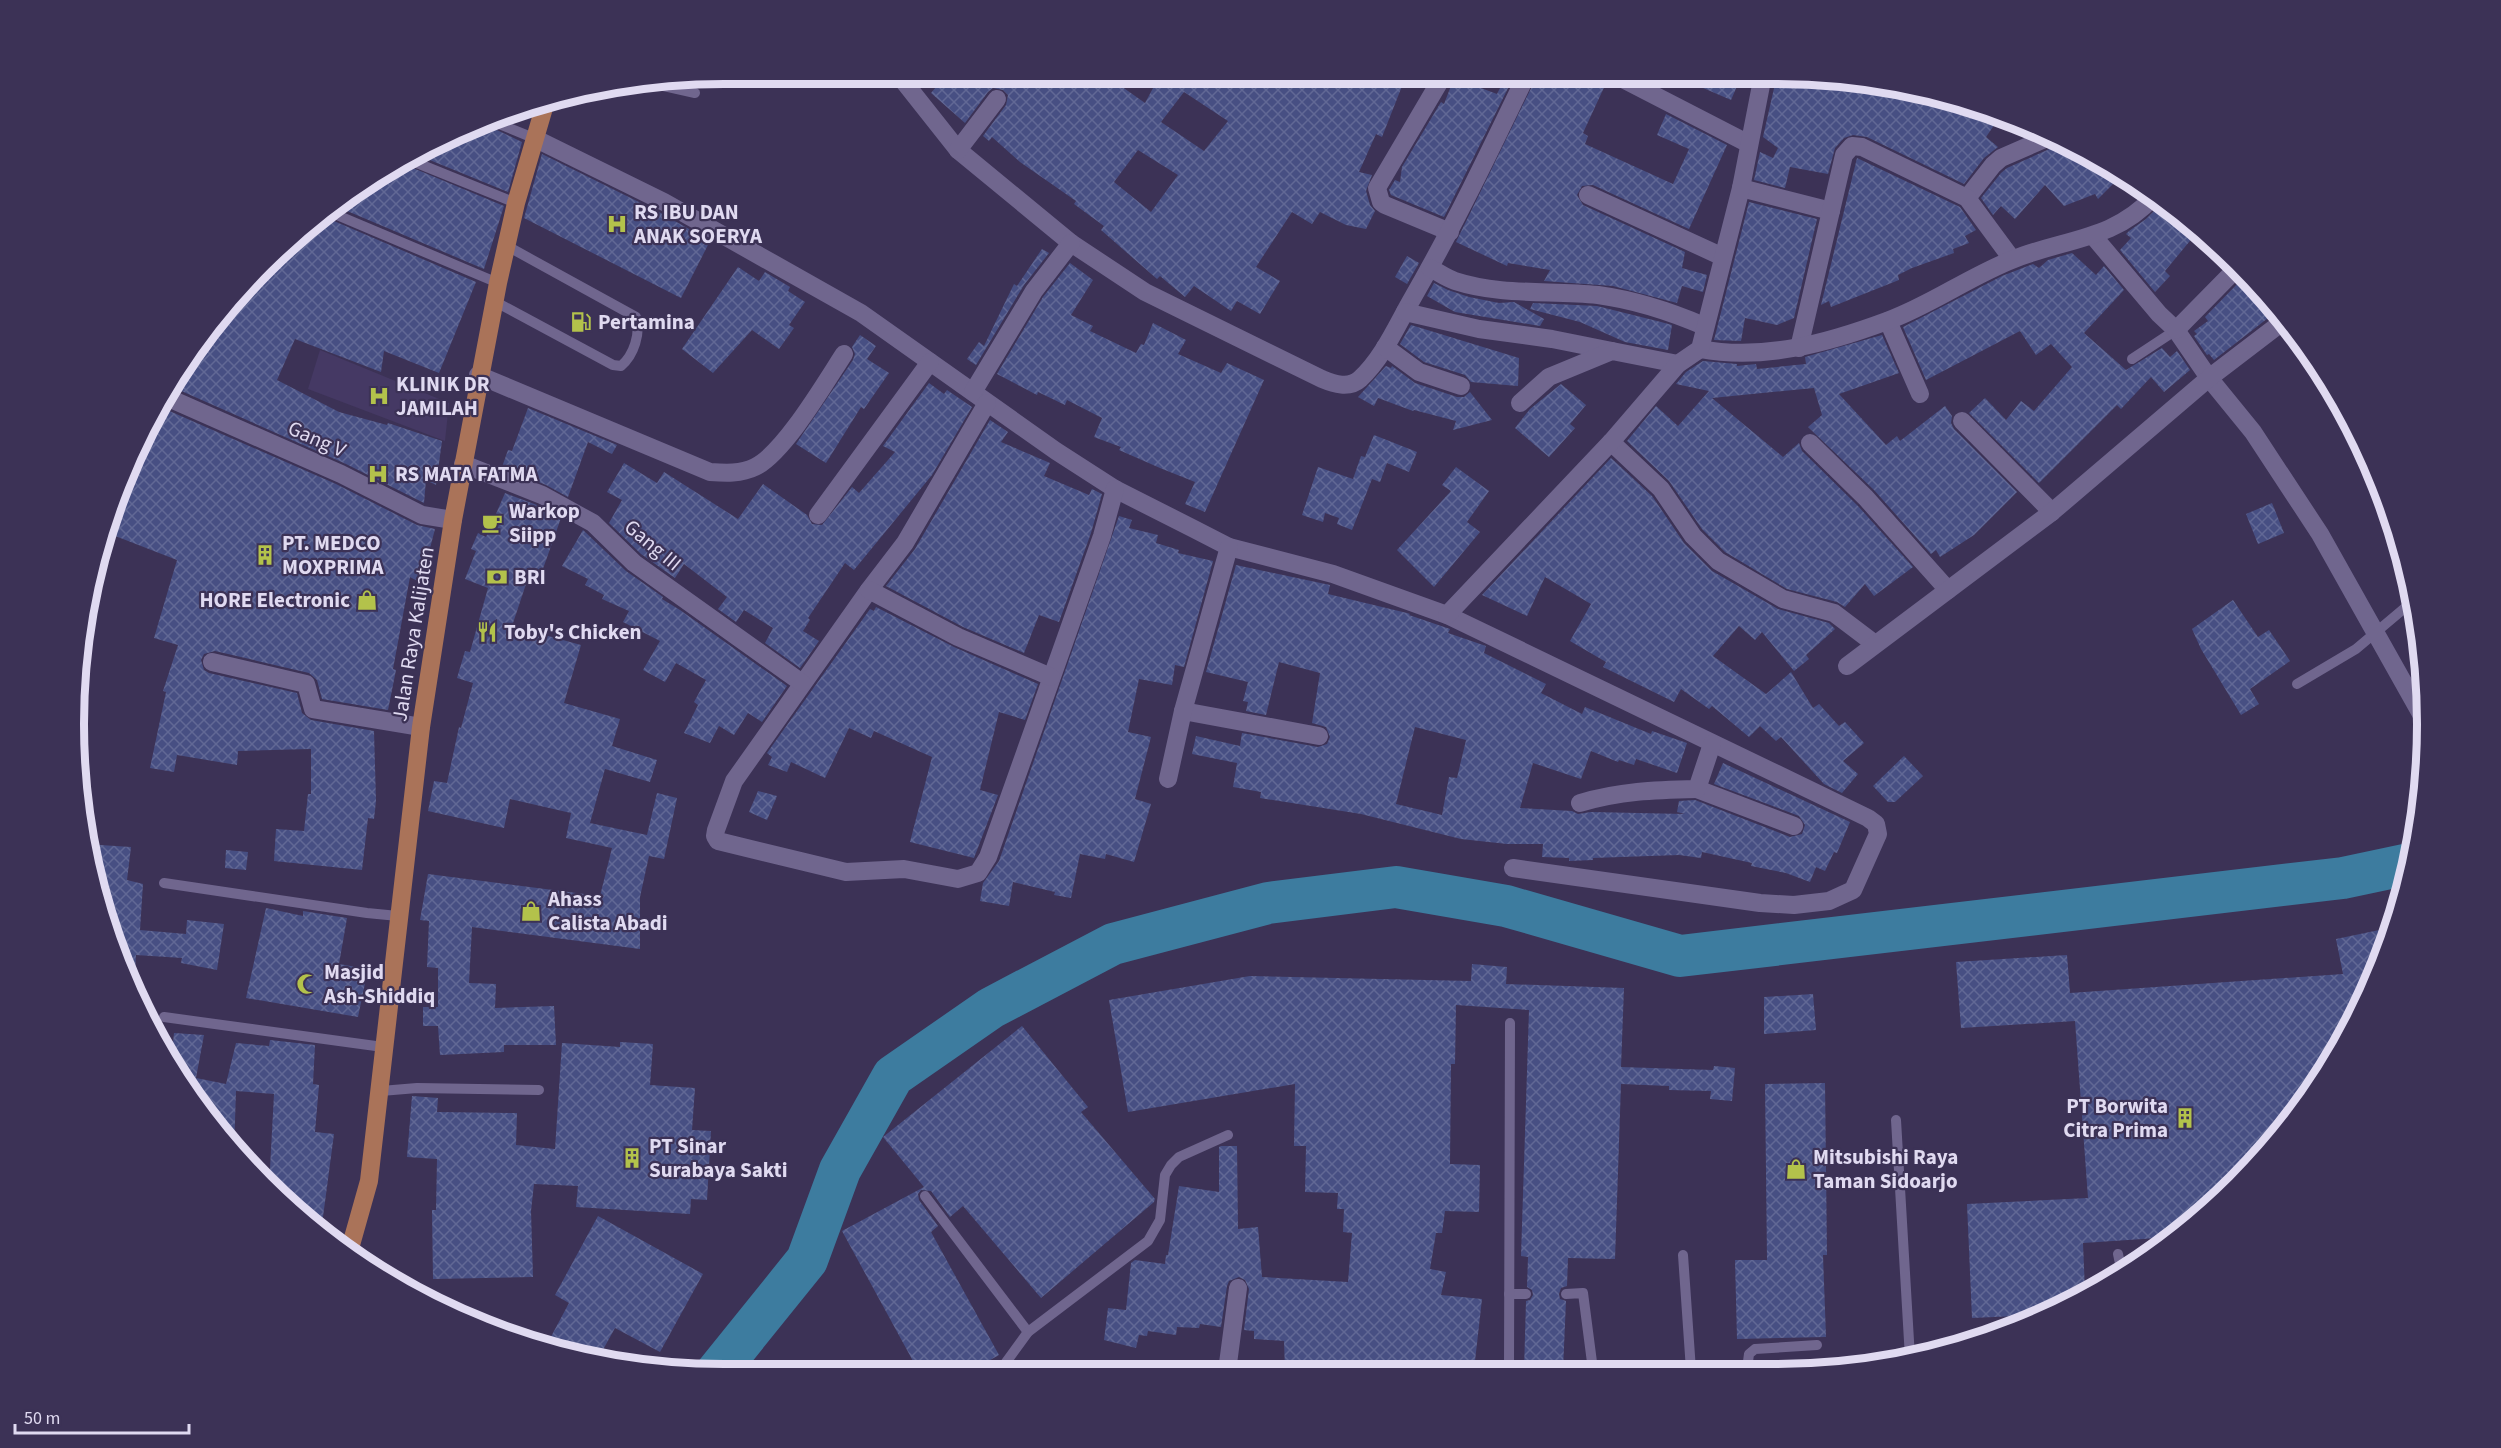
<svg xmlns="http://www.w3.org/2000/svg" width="2501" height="1448" viewBox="0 0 2501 1448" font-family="'Source Sans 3',sans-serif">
<defs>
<pattern id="building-cross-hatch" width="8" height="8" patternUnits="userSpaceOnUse" patternTransform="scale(1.5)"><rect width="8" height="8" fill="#474f83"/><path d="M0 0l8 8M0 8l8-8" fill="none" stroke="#616895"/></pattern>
</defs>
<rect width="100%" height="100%" fill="#3c3256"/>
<path fill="#453964" d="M320,350L449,403L445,441L308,389Z"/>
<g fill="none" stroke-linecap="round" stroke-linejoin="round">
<path stroke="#3d7c9f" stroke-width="42" d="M716,1373L807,1260L840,1170L893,1076L991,1008L1113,944L1268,903L1396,887L1506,906L1680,956L2343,878L2409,864"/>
</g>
<g fill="url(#building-cross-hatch)" fill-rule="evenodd">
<path d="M1673,75H1742L1731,100Z"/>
<path d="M1777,75H1819L1986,108L1997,113V121L1986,137L1998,147L1984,158L1964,184L1867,137L1853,135L1844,138L1835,148L1828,174L1790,167L1785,188L1754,180L1760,152L1773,158L1778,148L1763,137Z"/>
<path d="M1406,76L1382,137L1376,134L1359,172L1372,175L1366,191L1370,205L1375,211L1366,229L1346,225L1320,212L1312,224L1292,212L1256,267L1280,281L1260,314L1237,301L1231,311L1194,286L1185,297L1160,276L1157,279L1101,230L1104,226L1074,204L1076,201L1020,162L992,137L989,141L983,136L1006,105L1008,95L1003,90L993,88L988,92L965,123L931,93L936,87L929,78L1093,77L1106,87L1111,79L1145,103L1159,77H1219L1234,87L1241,77ZM1184,92L1228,121L1204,151L1161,122ZM1138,150L1178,175L1151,212L1114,182Z"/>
<path d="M1506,76H1514L1444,217L1391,195L1389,190L1395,180L1400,182L1402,167L1441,102L1444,104L1454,78L1497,94Z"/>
<path d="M1537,76H1606L1607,81L1583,133L1588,136L1585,144L1673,184L1689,149L1657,135L1666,114L1727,145L1689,229L1593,185L1582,186L1577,195L1583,205L1685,252L1682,268L1707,275L1703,292L1682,286L1677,303L1613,286L1544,281L1550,270L1508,263L1507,266L1456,242Z"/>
<path d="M480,122L522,142L508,192L415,154L436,141Z"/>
<path d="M2059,141L2103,161L2122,175L2098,199L2095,194L2064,206L2045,185L2015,219L2001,206L1993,215L1981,198L2001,173L2007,168L2054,147Z"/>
<path d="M542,154L659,212L710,241L681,298L524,218Z"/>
<path d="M1857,158L1960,207L1976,230L1965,236L1969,243L1953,249L1954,253L1912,268L1898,275L1899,280L1831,307L1829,301L1821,305Z"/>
<path d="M401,163L504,206L484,269L333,205Z"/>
<path d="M1749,202L1817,219L1794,318L1777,325L1745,318L1741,341L1714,340Z"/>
<path d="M2162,203L2199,230L2165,271L2170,276L2155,292L2120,250L2131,238L2126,234L2129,231L2146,219Z"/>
<path d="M320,215L476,282L439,373L384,351L381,372L295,339L277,380L339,412L387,425L388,423L442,441L436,485L426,480L424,503L346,464L170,386L183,362L264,264Z"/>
<path d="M1042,249L1049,253L1024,285L976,365L967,359L979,342L984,346L1014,284L1017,286Z"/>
<path d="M2072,253L2096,275L2104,266L2124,290L2084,333L2126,370L2162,348L2170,357L2177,351L2190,370L2164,392L2151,377L2121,409L2117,405L2039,483L1969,413L1985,398L2006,420L2021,401L2034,411L2072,367L2051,344L2036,355L2020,331L1926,380L1903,327L2002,276L2033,264L2039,268L2048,260Z"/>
<path d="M1407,256L1419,263L1407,284L1395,277Z"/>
<path d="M1070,263L1093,280L1071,315L1093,326L1090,331L1136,353L1141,344L1144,345L1153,323L1186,340L1178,354L1221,373L1227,363L1264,380L1205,512L1185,504L1195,482L1160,468L1119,450L1121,447L1094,437L1102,418L1067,400L1065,405L1038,392L1037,395L997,374L1043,297Z"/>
<path d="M738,267L759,281L765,272L790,287L788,291L805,302L789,325L794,328L779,349L752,330L713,373L682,349Z"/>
<path d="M2245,276L2277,311L2214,360L2209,354L2207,355L2194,336L2197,334L2194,331L2208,321L2205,317Z"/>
<path d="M1434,283L1448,290L1469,297L1499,303L1514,302L1544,319L1540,326L1455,312L1427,296Z"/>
<path d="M1533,303L1597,306L1661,322L1672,325L1668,350L1625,342L1580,322L1530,309Z"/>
<path d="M1411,325L1519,358L1518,386L1471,382L1465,375L1424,362L1400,344Z"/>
<path d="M860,335L876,346L867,359L889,373L864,409L861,407L826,463L796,444L853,360L855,354L852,347Z"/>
<path d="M1882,335L1899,373L1839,394L1886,445L1897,436L1900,441L1945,406L1952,416L1951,423L1954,429L2017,492L1974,535L1940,557L1936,550L1931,554L1874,490L1808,427L1822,415L1814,388L1712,398L1783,457L1799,443L1802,451L1858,506L1913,567L1874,596L1865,584L1845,607L1837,602L1787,589L1725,552L1702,529L1669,481L1627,441L1656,406L1678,426L1709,391L1676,384L1686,372L1703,361L1737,364V366L1756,364L1757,369L1806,364L1805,357Z"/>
<path d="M1386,366L1391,368L1392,366L1415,383L1457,397H1464L1470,392L1492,420L1453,430L1456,421L1414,410L1413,411L1378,398L1374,406L1358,397Z"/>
<path d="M929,383L944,394L947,390L972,407L932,475L854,570L845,563L808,618L810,620L803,631L819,641L800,668L765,643L773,628L744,610L736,622L718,609L727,597L684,564L675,578L641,554L609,523L622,500L607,492L624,463L657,483L664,472L738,519L763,484L807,515L812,524L822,525L852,487L859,493L895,452L883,446Z"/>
<path d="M1561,384L1586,405L1570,424L1575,428L1549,457L1515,428L1530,409Z"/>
<path d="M158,406L336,484L417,525L435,529L421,583L410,577L393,669L396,670L388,710L322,699L317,680L309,673L215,651L204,654L201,660L204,670L209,673L297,693L302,713L311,720L374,731L376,801L374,819L368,818L362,870L274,861L276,829L304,831L308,794H311V749L238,751L237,765L177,755L174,772L150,768L166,692L163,691L178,645L154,638L177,560L105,532L140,437Z"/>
<path d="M528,408L617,445L612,454L588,442L568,497L546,485L502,467L508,450L512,451Z"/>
<path d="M990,420L1008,432L1001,442L1050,463L1044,476L1089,495L1092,489L1102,494L1091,533L1059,622L1039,615L1024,653L963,627L886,586L915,549Z"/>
<path d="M1374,435L1417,452L1409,472L1387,463L1380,482L1372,479L1352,530L1337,524L1339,518L1325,513L1323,522L1302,515L1318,467L1353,479L1361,456L1365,457Z"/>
<path d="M1611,458L1652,496L1684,543L1712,571L1778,609L1829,623L1835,629L1806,655L1809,659L1794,671L1762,632L1755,640L1739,626L1713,656L1766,694L1791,672L1813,708L1819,704L1839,726L1845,722L1864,743L1843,761L1858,774L1842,793L1824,784L1781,737L1776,741L1760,726L1749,737L1712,706L1709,709L1681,689L1674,702L1603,667L1606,662L1570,641L1591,604L1545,577L1527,616L1482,595Z"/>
<path d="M1456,467L1489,491L1467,522L1480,532L1434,587L1397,550L1451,491L1442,485Z"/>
<path d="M505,493L537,505L561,518L539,580L529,575L512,626L581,645L564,703L620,719L612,746L657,760L650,782L605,769L590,823L647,835L657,793L677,798L664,859L649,856L640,897V949L472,927L469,983L496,984L495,1008L554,1006L556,1045H504V1052L440,1055L438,1026H423V1007H438V968L427,967L429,921L420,920L428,874L600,896L612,848L566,838L571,813L510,799L504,828L428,811L434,781L447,783L459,727L461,728L473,683L457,678L465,651L470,652L488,588L465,579L476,551L471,549L478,533L486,537Z"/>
<path d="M2272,503L2284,533L2258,544L2246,514Z"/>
<path d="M1119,516L1132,520L1129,528L1158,535L1156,543L1179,550L1178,553L1213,561L1184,667L1175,665L1172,685L1139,679L1128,732L1151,737L1135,799L1151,804L1134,862L1106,854L1105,859L1080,854L1071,898L1054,895L1055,892L1013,882L1009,906L980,901L983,883L999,861Z"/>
<path d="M583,530L626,571L663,597L662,599L680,610L787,686L762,722L748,713L734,735L719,726L710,743L684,733L698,705L694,702L706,680L676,663L665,682L643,670L660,641L623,622L629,611L602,599L604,595L585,585L588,579L562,566Z"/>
<path d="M1236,565L1330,585L1328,594L1407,613L1410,614L1409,615L1450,629L1448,633L1486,646L1484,653L1546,684L1541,693L1582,714L1585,707L1651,734L1652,731L1687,743L1677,773L1636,759L1634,765L1619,760L1618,762L1591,751L1581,779L1533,763L1520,808L1572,811L1578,814L1591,812L1685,814L1677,812L1679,801L1695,800L1790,837L1802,834L1805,825L1799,816L1714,784L1723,763L1850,822L1837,853L1834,852L1825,871L1816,867L1810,882L1786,873L1751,866L1752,863L1702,852L1701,858L1679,855L1593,858V860L1569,861V858L1542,857L1543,844H1507L1461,839L1361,814L1260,798L1261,792L1233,787L1237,763L1192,754L1196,736L1240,746L1242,733L1318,747L1327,744L1330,737L1326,727L1312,723L1320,673L1279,662L1266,715L1246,711L1248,702L1243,701L1248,682L1206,672ZM1415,727L1466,740L1457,778L1449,777L1442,815L1396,804Z"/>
<path d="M2233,600L2258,637L2269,630L2290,661L2250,689L2259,704L2241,715L2201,649L2192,629Z"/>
<path d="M876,607L954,647L1038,684L1025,720L999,712L980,790L998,795L974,858L910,842L932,757L874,731L871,738L849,728L825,778L791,762L787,772L768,765L772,757L767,753L870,609L874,611Z"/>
<path d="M1904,756L1923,776L1895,802H1888L1873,786Z"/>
<path d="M758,791L777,796L767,820L749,812Z"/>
<path d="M85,844L131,847L127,880L143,884L140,930L186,934L187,920L224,924L217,970L181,963L182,958L136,955L134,996L123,973Z"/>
<path d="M226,850L248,852L246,870L225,868Z"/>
<path d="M266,908L303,916V911L347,918L339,964L368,969L358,1017L246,998Z"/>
<path d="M2384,929L2387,946L2340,1050L2237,1184L2173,1237L2083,1243L2085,1291L2037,1315L1972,1318L1967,1204L2088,1198L2075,1021L1961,1028L1956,962L2067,955L2070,993L2343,974L2336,939Z"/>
<path d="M1472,964L1507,967L1506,984L1624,988L1621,1067L1713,1070L1714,1066L1735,1068L1732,1101L1710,1099L1711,1091L1669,1090V1086L1621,1084L1615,1259L1568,1258L1567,1286L1561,1288L1559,1294L1560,1299L1566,1301L1563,1370H1524L1526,1301L1530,1300L1533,1295L1532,1290L1527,1287L1528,1257L1521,1256L1529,1010L1456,1005L1455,1064H1451L1450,1164L1480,1165L1479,1212L1445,1211L1442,1233H1436L1430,1269L1446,1272L1441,1295L1482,1299L1474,1370L1285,1371L1284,1341L1254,1339V1331L1244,1330L1249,1289L1245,1280L1239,1277L1229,1281L1227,1286L1221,1327L1200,1324L1199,1328L1177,1327L1176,1335L1148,1331L1147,1336L1139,1335L1136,1348L1104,1340L1108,1308L1126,1310L1131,1263L1135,1260L1165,1264L1166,1255H1168L1179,1186L1219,1192V1147L1221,1146H1237L1238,1229L1258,1227L1262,1277L1348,1282L1352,1233L1343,1232L1344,1209H1337L1338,1193L1305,1192L1306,1146H1294L1295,1084L1128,1112L1109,1000L1250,976L1471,981Z"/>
<path d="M1813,994L1816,1030L1764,1034V997Z"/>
<path d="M1022,1026L1088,1107L1081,1112L1155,1199L1154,1202L1041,1298L963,1206L950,1217L931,1191L921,1190L918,1194L919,1200L938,1226L931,1232L999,1355L969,1372H919L842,1231L924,1187L883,1137Z"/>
<path d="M174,1033L204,1035L196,1078L226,1084L236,1043L269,1046L270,1040L315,1045L313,1084L319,1085L315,1132L334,1134L321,1232L295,1213L269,1187L274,1094L236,1091L234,1151L171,1064Z"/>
<path d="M620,1042L653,1044L650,1085L695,1088L692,1130L711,1131L707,1200L691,1199L690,1214L576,1207L578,1186L534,1184L531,1211L533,1277L433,1279L432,1210H436L437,1159L407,1157L412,1096L438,1098L437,1112L517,1113L516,1145L555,1149L562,1043L620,1047Z"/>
<path d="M1825,1083L1827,1255H1823L1826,1337L1737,1339L1735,1260H1767L1765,1084Z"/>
<path d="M598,1216L703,1274L660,1352L615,1328L599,1357L546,1346L569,1303L555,1295Z"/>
</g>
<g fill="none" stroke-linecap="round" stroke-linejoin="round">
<g stroke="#70668e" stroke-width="10">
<path d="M637,80L695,93"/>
<path d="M520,115L525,107L543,111"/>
<path d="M487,119L536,139"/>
<path d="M407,159L516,203"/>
<path d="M325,210L498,283"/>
<path d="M494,301L613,365L621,366C634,355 641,333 636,317L507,246"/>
<path d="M2132,359L2176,330"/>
<path d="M2297,684L2356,649L2413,601"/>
<path d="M164,883L367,913L398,916"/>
<path d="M164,1017L383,1047"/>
<path d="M381,1091L417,1088L539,1090"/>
<path d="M1896,1120L1910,1358"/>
<path d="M925,1196L1028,1332"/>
<path d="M2118,1254L2122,1273"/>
<path d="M1683,1255L1691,1370"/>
<path d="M1509,1294H1526"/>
<path d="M1566,1294L1583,1293L1593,1370"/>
<path d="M1747,1369L1749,1354L1755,1349L1817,1345"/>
<path d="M1509,1370L1510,1023"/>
<path d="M999,1372L1028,1332L1148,1241L1160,1220L1165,1175L1171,1165L1179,1157L1228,1135"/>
</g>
<g stroke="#70668e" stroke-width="18">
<path d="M1443,76L1377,188L1381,202L1385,205L1450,232"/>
<path d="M1617,76L1749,144"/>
<path d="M901,78L958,150L1071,243L1145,292L1322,379C1334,384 1349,389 1360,379C1383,358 1397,325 1412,299C1454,226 1490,151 1526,76"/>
<path d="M536,139L664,202L861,313L1056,451L1115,489L1194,529L1229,547L1333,574L1447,615L1868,818L1876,824L1878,834L1853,890L1829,901L1794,905L1760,903L1513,868"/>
<path d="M958,150L997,99"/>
<path d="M1741,188L1831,211"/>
<path d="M1588,195L1723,257"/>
<path d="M1967,198L1993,165L2001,158L2049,137"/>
<path d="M2094,237L2159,314L2176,330L2209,378L2253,432L2320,534L2425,721"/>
<path d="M1430,268C1438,272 1446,278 1455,281C1501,296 1550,290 1598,295C1635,300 1669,311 1704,326"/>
<path d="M1405,312L1479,329L1552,339L1612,351"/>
<path d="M1888,321L1920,394"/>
<path d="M2176,330L2237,268"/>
<path d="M1385,347L1419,372L1461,386"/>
<path d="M1799,348L1844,155L1852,146L1862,147L1967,198L2012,259"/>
<path d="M1700,349C1763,361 1828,343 1887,321C1931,305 1970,276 2014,259C2063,239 2115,240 2153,197"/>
<path d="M478,375L710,472C725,473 741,474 755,467C784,453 825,383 844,354"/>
<path d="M973,392L1034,291L1071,243"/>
<path d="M164,396L341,474L422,515L453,520"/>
<path d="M987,403L905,543L869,590L734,781L716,830L715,836L718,841L846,872L904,869L958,879L978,873L988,857L1102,536L1115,489"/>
<path d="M1520,403L1549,377L1612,351L1678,364"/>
<path d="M1962,421L2052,512"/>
<path d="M1611,442L1661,489L1693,536L1718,561L1783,599L1834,613L1875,644"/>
<path d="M1810,443L1866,498L1948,590"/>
<path d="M463,464L542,495L593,523L634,563L802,683"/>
<path d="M818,515L930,362"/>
<path d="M869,590L958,637L1051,677"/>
<path d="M1447,615L1611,442L1678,364L1700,349L1741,188L1763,75"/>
<path d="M212,662L306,684L313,709L421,727"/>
<path d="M1847,666L2052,512L2209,378L2285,320"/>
<path d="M1183,711L1319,736"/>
<path d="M1168,779L1183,711L1229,547"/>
<path d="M1697,789L1794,826"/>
<path d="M1580,803C1620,791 1654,790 1697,789L1712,744"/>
<path d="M1227,1371L1238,1288"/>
</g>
<path stroke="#aa7359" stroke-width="18" d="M349,1252L369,1181L421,727L453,520L498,283L516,203L546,101"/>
</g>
<defs>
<g id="hospital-bare" transform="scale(1.62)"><path d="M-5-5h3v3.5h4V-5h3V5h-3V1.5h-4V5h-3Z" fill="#b3c24b" stroke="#3c3256" stroke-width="2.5" paint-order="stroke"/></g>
<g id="fuel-bare" transform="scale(1.62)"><path d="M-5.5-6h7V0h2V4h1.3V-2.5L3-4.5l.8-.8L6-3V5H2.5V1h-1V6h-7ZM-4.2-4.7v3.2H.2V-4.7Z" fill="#b3c24b" stroke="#3c3256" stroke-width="2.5" paint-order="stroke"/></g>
<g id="cafe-bare" transform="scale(1.62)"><path d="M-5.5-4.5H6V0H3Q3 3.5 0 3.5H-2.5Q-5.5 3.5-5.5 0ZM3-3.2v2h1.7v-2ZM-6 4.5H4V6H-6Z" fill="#b3c24b" stroke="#3c3256" stroke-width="2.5" paint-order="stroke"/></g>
<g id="building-bare" transform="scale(1.62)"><path d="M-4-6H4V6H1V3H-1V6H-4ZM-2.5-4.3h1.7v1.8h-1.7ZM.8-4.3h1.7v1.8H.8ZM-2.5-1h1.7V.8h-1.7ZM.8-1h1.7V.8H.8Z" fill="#b3c24b" stroke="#3c3256" stroke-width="2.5" paint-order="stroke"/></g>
<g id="bank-bare" transform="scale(1.62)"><path d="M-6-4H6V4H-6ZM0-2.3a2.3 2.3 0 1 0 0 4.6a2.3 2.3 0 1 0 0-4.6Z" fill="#b3c24b" stroke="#3c3256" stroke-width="2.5" paint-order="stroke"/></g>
<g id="shop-bare" transform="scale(1.62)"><path d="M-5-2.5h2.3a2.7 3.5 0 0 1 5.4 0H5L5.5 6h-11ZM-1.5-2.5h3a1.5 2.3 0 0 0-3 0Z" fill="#b3c24b" stroke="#3c3256" stroke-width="2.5" paint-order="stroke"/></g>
<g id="restaurant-bare" transform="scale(1.62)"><path d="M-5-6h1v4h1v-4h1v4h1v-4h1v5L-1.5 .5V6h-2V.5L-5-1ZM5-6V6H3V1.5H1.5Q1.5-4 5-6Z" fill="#b3c24b" stroke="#3c3256" stroke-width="2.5" paint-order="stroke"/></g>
<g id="mosque-bare" transform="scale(1.62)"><path d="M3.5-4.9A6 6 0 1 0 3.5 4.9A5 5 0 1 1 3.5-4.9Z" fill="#b3c24b" stroke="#3c3256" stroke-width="2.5" paint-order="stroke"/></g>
</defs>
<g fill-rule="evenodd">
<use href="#hospital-bare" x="617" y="224"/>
<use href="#fuel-bare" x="581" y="322"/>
<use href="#hospital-bare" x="379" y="396"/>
<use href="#hospital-bare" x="378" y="474"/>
<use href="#cafe-bare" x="492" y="523"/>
<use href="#building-bare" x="265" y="555"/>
<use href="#bank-bare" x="497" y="577"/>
<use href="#shop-bare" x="367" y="600"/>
<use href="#restaurant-bare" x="487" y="632"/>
<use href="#shop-bare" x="531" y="911"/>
<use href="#mosque-bare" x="307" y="984"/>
<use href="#building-bare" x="2185" y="1118"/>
<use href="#building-bare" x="632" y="1158"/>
<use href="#shop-bare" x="1796" y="1169"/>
</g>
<g text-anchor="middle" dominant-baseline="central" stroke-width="4.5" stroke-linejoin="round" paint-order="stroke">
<g font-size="21" font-weight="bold" fill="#e0daf1" stroke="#3c3256" text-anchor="start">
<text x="634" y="212">RS IBU DAN<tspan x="634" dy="24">ANAK SOERYA</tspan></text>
<text x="598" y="322">Pertamina</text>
<text x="396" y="384">KLINIK DR<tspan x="396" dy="24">JAMILAH</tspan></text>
<text x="395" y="474">RS MATA FATMA</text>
<text x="509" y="511">Warkop<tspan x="509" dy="24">Siipp</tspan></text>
<text x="282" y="543">PT. MEDCO<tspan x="282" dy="24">MOXPRIMA</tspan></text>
<text x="514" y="577">BRI</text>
<text x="350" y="600" text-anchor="end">HORE Electronic</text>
<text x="504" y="632">Toby's Chicken</text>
<text x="548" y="899">Ahass<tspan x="548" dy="24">Calista Abadi</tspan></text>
<text x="324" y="972">Masjid<tspan x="324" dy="24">Ash-Shiddiq</tspan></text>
<text x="2168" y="1106" text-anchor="end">PT Borwita<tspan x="2168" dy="24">Citra Prima</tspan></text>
<text x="649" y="1146">PT Sinar<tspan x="649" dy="24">Surabaya Sakti</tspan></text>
<text x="1813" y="1157">Mitsubishi Raya<tspan x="1813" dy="24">Taman Sidoarjo</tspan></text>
</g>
<g font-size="21" fill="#e0daf1" stroke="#3c3256">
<text transform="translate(317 439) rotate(24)">Gang V</text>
<text transform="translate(653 545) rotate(40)">Gang III</text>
<text transform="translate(413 634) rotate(-81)">Jalan Raya Kalijaten</text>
</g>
</g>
<path d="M0 0H2501V1448H0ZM724 84H1777A640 640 0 0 1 2417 724V724A640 640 0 0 1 1777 1364H724A640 640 0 0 1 84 724V724A640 640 0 0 1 724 84Z" fill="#3c3256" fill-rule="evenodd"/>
<path fill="none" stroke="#e0daf1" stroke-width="8" d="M724 84H1777A640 640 0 0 1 2417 724V724A640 640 0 0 1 1777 1364H724A640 640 0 0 1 84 724V724A640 640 0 0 1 724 84Z"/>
<path d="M15 1424v9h174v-9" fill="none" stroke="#e0daf1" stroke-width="3"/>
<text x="24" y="1424" font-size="18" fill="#e0daf1" stroke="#3c3256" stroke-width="4.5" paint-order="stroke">50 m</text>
</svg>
